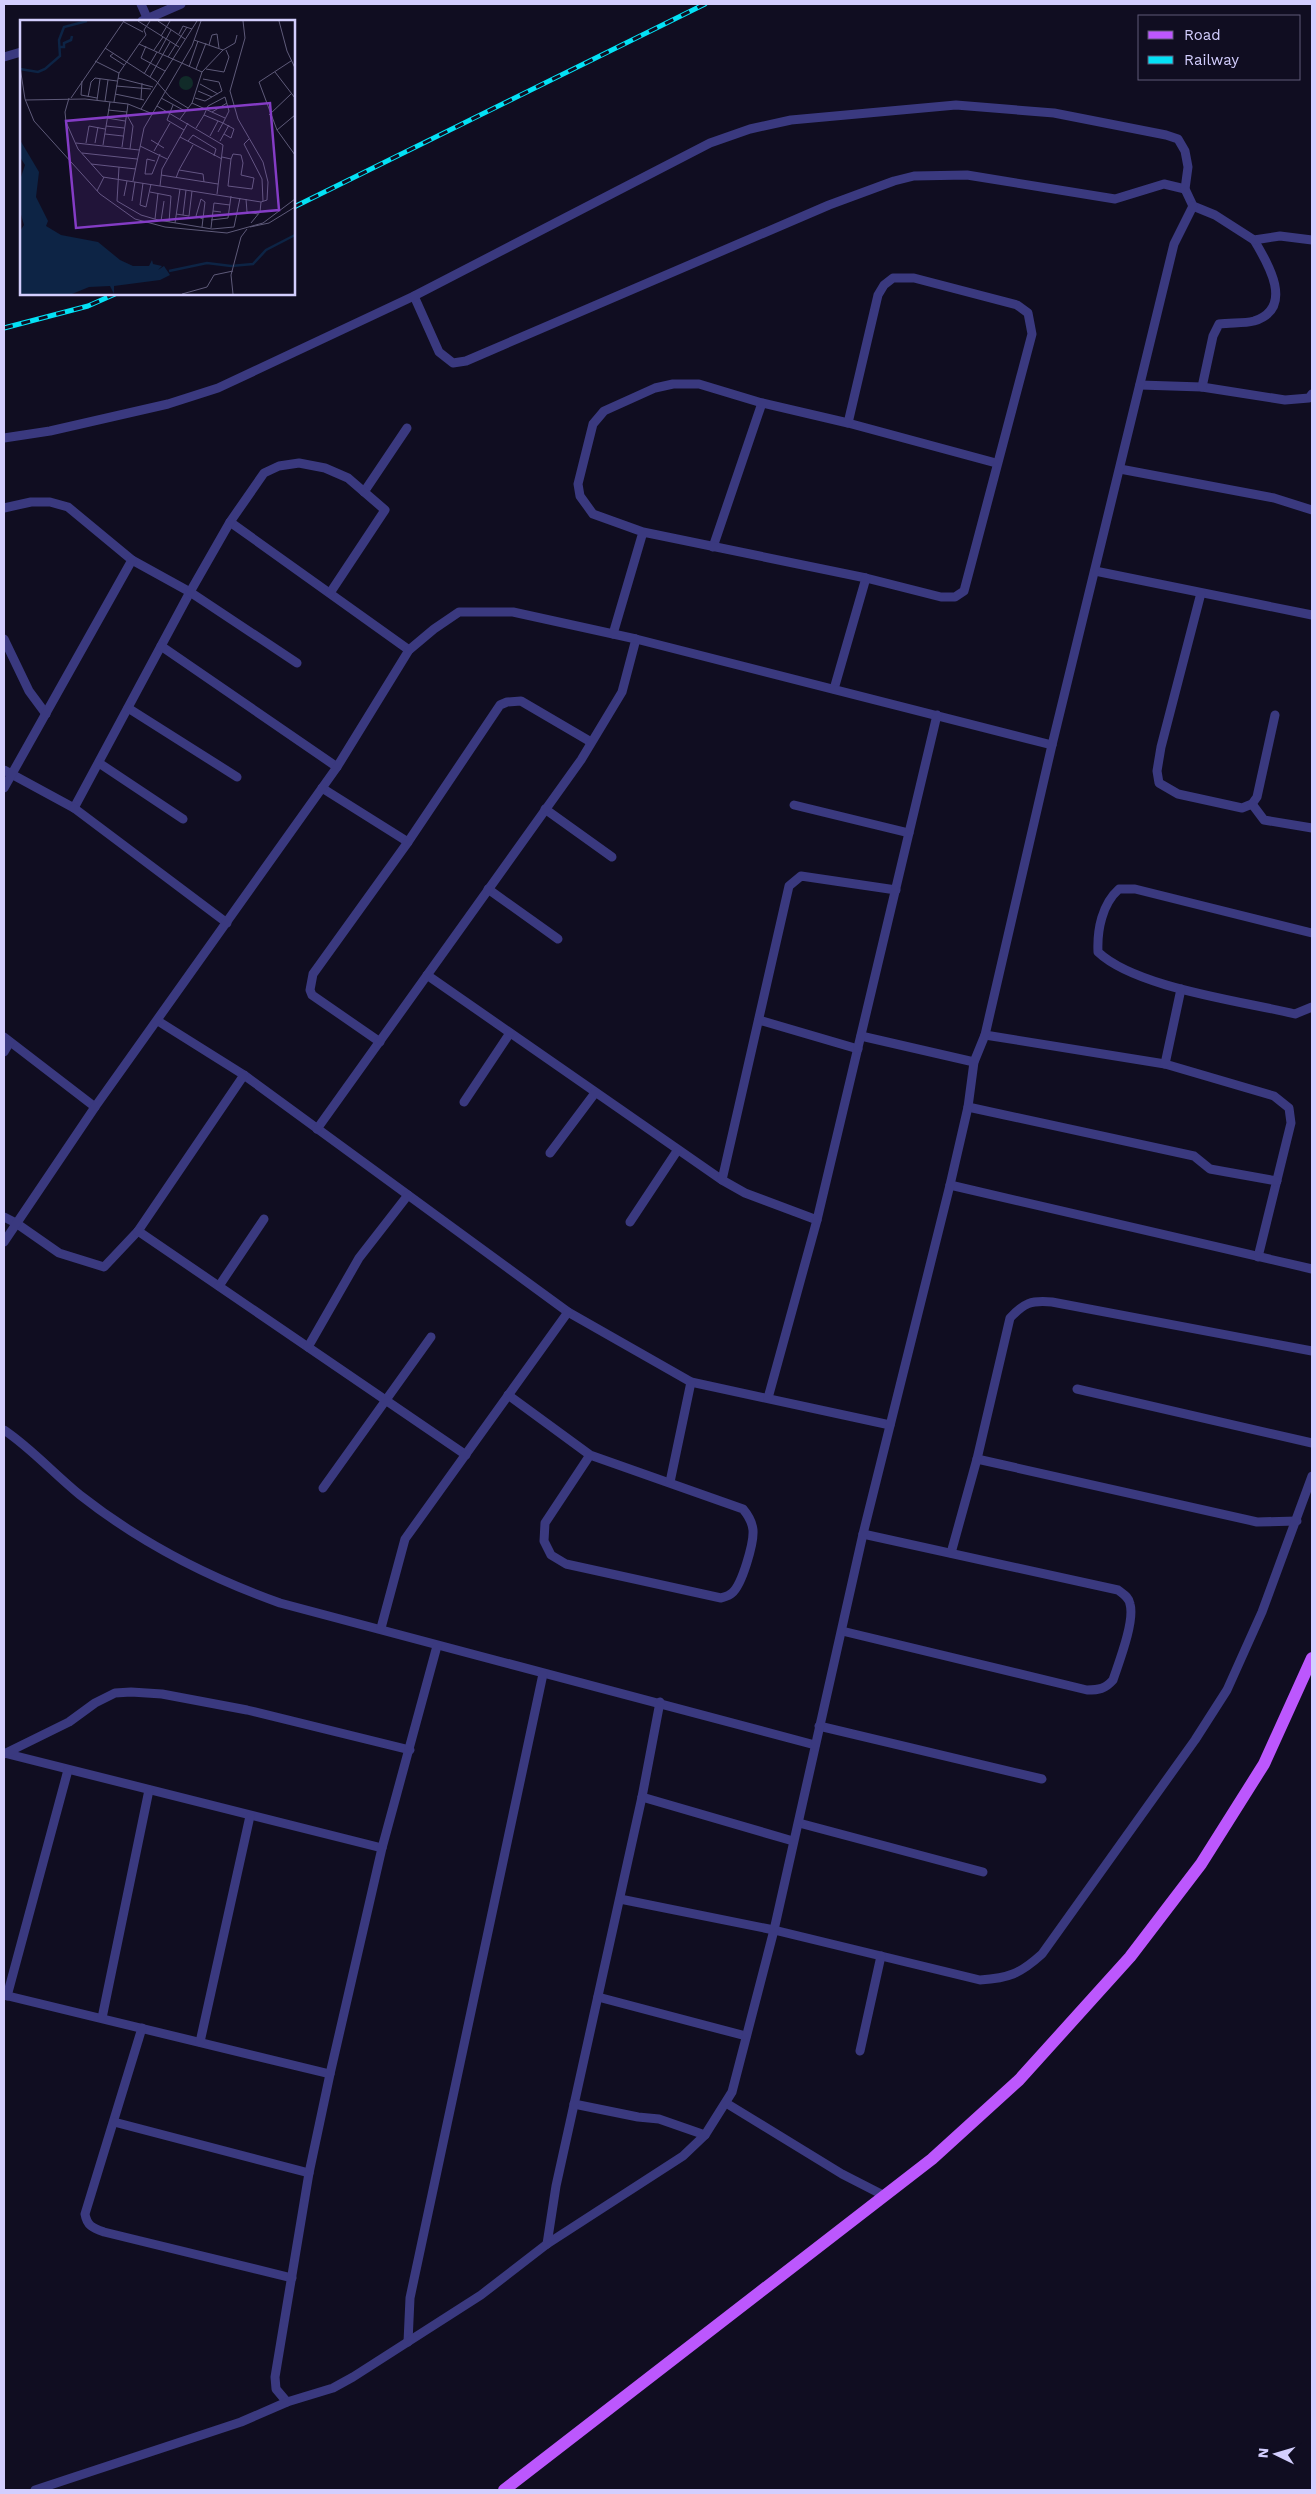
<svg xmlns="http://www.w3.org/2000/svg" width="1316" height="2494" viewBox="0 0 1316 2494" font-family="'Work Sans',sans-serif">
<rect width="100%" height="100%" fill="#100d21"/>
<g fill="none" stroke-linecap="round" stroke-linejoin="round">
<g stroke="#3a397f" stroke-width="9">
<path d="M141,4L148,20"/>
<path d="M142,21L181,4"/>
<path d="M4,57L21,52"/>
<path d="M414,296L439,352L453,363L466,361L829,205L894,181L914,176L967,175L1115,199L1164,184L1185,189"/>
<path d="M1140,385L1202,387L1285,400L1309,398L1312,394"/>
<path d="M1202,387L1213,336L1219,324C1230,322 1243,324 1254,321C1295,308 1268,263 1254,240"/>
<path d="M848,423L996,463"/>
<path d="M4,438L50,431L168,404L218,388L414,296L710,143L750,129L791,120L956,105L1054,113L1166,135L1178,139L1185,151L1188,167L1185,189L1193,206L1215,215L1254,240L1280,236L1312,240"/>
<path d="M1120,469L1274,498L1312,510"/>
<path d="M364,492L407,428"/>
<path d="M4,508L31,502H50L68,507L132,560L190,592L74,808L4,770"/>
<path d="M230,522L409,650"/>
<path d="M713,547L762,403"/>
<path d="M1095,571L1312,615"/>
<path d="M1201,593L1161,747L1157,771L1159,783L1178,794L1242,808L1252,804L1257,797L1275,715"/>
<path d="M613,634L643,532L866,578L941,597H955L964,591L1032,334L1028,313L1017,305L914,278H893L884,285L878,295L848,423L762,403L699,384H673L655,388L604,411L593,424L578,484L580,496L593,514L643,532"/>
<path d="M4,639L29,691L46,714"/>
<path d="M161,646L337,767"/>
<path d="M297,663L190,592L230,522L264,473L279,466L299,463L325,468L348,478L385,510L330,593"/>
<path d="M834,689L866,578"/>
<path d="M128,708L237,777"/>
<path d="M99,763L183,819"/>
<path d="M4,788L132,560"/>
<path d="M322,788L408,842"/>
<path d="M1252,804L1264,820L1312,828"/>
<path d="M794,805L909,833"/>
<path d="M74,808L227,923"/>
<path d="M545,809L612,857"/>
<path d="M488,889L558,939"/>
<path d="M1312,933L1135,889H1119C1102,904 1097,930 1098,952C1136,988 1242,1001 1295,1014L1312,1007"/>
<path d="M427,975L722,1180"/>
<path d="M759,1020L858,1049"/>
<path d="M158,1021L244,1075L568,1312L691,1382L890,1425"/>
<path d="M985,1035L1165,1064L1274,1096L1289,1108L1291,1123L1258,1257"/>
<path d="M861,1036L974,1062"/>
<path d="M4,1037L95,1107"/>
<path d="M380,1042L312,995L310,990L313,974L408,842L500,705L507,702L521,701L591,742"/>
<path d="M4,1052L10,1042"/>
<path d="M1165,1064L1181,989"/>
<path d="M464,1102L510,1033"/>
<path d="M968,1107L1194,1156L1210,1169L1277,1181"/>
<path d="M317,1129L581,760L622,692L636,639"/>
<path d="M550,1153L595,1093"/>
<path d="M950,1185L1312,1269"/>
<path d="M4,1217L16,1223L59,1253L104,1267L138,1231L244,1075"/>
<path d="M817,1220L745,1193L722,1180L789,886L801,876L896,890"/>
<path d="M630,1222L677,1151"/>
<path d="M138,1231L466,1455"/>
<path d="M4,1242L95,1107L337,767L409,650L434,629L459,612H513L636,639L1052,745"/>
<path d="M219,1286L264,1219"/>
<path d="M308,1347L359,1258L408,1195"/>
<path d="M1077,1389L1312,1443"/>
<path d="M508,1395L590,1455L743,1509C748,1515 752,1521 753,1530C754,1543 742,1585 732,1593C729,1596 724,1597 721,1598L566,1564L551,1555L544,1541L545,1523L590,1455"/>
<path d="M768,1398L817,1220L937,715"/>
<path d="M4,1430C31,1448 54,1474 80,1495C141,1543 207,1577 280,1603L815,1745"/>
<path d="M977,1459L1257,1522L1297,1521"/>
<path d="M670,1482L691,1382"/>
<path d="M323,1488L431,1337"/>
<path d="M951,1553L977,1459L1010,1318C1024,1303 1031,1300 1052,1302L1312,1351"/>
<path d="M381,1628L405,1539L568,1312"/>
<path d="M842,1631L1087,1690C1099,1690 1105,1689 1113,1680C1119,1662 1135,1621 1130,1604C1129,1597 1123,1594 1118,1590L863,1534"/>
<path d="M819,1726L1042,1779"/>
<path d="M4,1753L382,1848"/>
<path d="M4,1754L69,1722L95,1703L115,1693L131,1692L162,1694L247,1710L410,1750"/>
<path d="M642,1797L793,1841"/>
<path d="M799,1823L983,1872"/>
<path d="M620,1899L774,1930L980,1980C1009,1978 1020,1974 1042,1954L1195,1740L1227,1690L1262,1612L1312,1476"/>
<path d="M4,1995L330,2074"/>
<path d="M7,1996L68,1770"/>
<path d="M598,1997L746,2036"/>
<path d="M102,2018L149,1790"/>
<path d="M142,2028L85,2214C87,2226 93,2228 104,2232L292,2278"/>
<path d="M200,2042L250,1816"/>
<path d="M860,2051L881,1956"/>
<path d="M726,2103L842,2174L883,2195"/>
<path d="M574,2104L638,2117L659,2119L705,2135"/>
<path d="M114,2122L309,2173"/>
<path d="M547,2244L556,2186L642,1797L660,1702"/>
<path d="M408,2342L410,2298L543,1674"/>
<path d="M287,2402L276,2389L275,2377L309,2173L330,2074L382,1848L437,1646"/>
<path d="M35,2490L241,2422L287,2402L333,2388L353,2377L481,2295L547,2244L683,2156L705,2135L732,2092L774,1930L863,1534L950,1185L968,1107L974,1062L985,1035L1052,745L1174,244L1193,206"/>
</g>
<path stroke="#bc57fd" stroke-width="12" d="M504,2490L932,2159L1019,2080L1130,1957L1201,1864L1264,1764L1312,1658"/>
<g stroke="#04e1f5" stroke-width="5">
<g id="rail">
<path d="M294,207L705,4"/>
<path d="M4,328L88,306L115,294"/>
</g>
</g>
<use href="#rail" stroke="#100d21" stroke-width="3" stroke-dasharray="9" stroke-linecap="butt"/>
</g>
<g transform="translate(20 20)">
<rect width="275" height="275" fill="#100d21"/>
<path d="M159 63a7 7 0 1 1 14 0a7 7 0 1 1-14 0Z" fill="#112b29"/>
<path d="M0,120L19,152L16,177L28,201L26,206L41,215L78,222L100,240L113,246H129L132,240L133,244L142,246L138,250L144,246L150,255L140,260L94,266V274L90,266L69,267L52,274H0V211L4,205L0,191V160L5,145L0,137Z" fill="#0d2445"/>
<path fill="none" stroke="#0d2445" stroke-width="2.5" d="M39,27H44V23L51,20L52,16M0,49L18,52L25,49L40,36L39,20L44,7L67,1M149,251L187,243L211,246L233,244L246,230L275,215"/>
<path fill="none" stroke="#5e5a79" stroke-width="1" d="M118,1L159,27M138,1L165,19M223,1L225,18L210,71L218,99L243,142L248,162L247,180L241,182L240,192L231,203M259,1L267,31L275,48M104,2L123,12M159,14L163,6L172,9M141,16L150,1M174,20L203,30M119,24L126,15L124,10L130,1M189,25L192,15L197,14L199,28M126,26L121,38L145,51M85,28L136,61L150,77L168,88M134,30L143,17M139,32L151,10M94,33L90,36L104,45M148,37L167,7M75,41L99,53M271,41L239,62L257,110L275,135M0,47L5,79L14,101L80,174L115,199L145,207L207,213L243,203L275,179M169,47L178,21M176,49L186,23M186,49L204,52L209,37L206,30M182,52L203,30L215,23L217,15M255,52L275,78M124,54L137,32M130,57L150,22M98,58L133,67M62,61L61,75L77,78M180,64L198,74M96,66L131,69M178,71L192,77M95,74L124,80M68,77L71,62L75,58L97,61M205,77L209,91L203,103L184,95L188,86ZM49,78L45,92L46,102L58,129L83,157L241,182M51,78L104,1M141,78L165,91M175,78L185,81L202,71L199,62L183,59M121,79L122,63M5,80L65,79L108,84L133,94M77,80L80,59M85,81L88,60M94,82L99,53L119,24L182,52L172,83M153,85L147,100L164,110M137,86L203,125L197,174M121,89L177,1M88,90L107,92M192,92L207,83M249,95L271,74M108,97L113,106L110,129M87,98L105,101M160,99L172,83L205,98M86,106L104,108M176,108L184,95M257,110L275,95M198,112L203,103L214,109L211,118L204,114M85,114L103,116M190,116L198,101M160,117L202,139M229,119L224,124L242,159L243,181M131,120L144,128M168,121L173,115L196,129L194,136M200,121L209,105M56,123L119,130M66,123L69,106L85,109M75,123L78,107M83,125L90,82M120,126L147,139M102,127L108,84M134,131L150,103M62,133L117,139M202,137L211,139L208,166L232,169L234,158L221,155L223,143L221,135L213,134L211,139M135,141L127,139L125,154H132L140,134M71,144L116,149M99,147L97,181L121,195L138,200L192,209L214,207L220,178M159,150L173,125M141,155L198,164M156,158L159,150L183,154L184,162M113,161L124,108L172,26L181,1M123,163L120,185L126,187L131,164M140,166L142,149L168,103M77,171L84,157M130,172L151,176L149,202M104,176L107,161M226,179L227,192L238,194M112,181L115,162M201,192L193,191L194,183L210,185M156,194L169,196L172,171M163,195L166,170M135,199L138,173M191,200L208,198L211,176M141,201L144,181M155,203L160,169M182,207L185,182L181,179L176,196L183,199M230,207L249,203L275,187M191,208L193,191M162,274L187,267L194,255L213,251M213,274L211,255L221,217L227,209"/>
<path fill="#843cc5" fill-opacity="0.15" stroke="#843cc5" stroke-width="2.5" d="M250,83L259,190L56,208L46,101Z"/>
<rect width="275" height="275" fill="none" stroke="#d3cefe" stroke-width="2.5"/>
</g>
<rect width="1316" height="2494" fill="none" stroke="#d3cefe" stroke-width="10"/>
<rect x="1138" y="15" width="162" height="65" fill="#100d21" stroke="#5e5a79"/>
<rect x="1148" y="31" width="25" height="8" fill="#bc57fd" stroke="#5e5a79"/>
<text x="1184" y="40" font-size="15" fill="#d3cefe">Road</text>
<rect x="1148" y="56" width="25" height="8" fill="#04e1f5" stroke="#5e5a79"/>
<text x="1184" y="65" font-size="15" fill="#d3cefe">Railway</text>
<g transform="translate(1276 2454) rotate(275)" stroke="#100d21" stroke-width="4" paint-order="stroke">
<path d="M0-4L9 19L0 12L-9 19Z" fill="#d3cefe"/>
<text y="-8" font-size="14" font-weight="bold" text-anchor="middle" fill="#d3cefe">N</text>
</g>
</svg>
